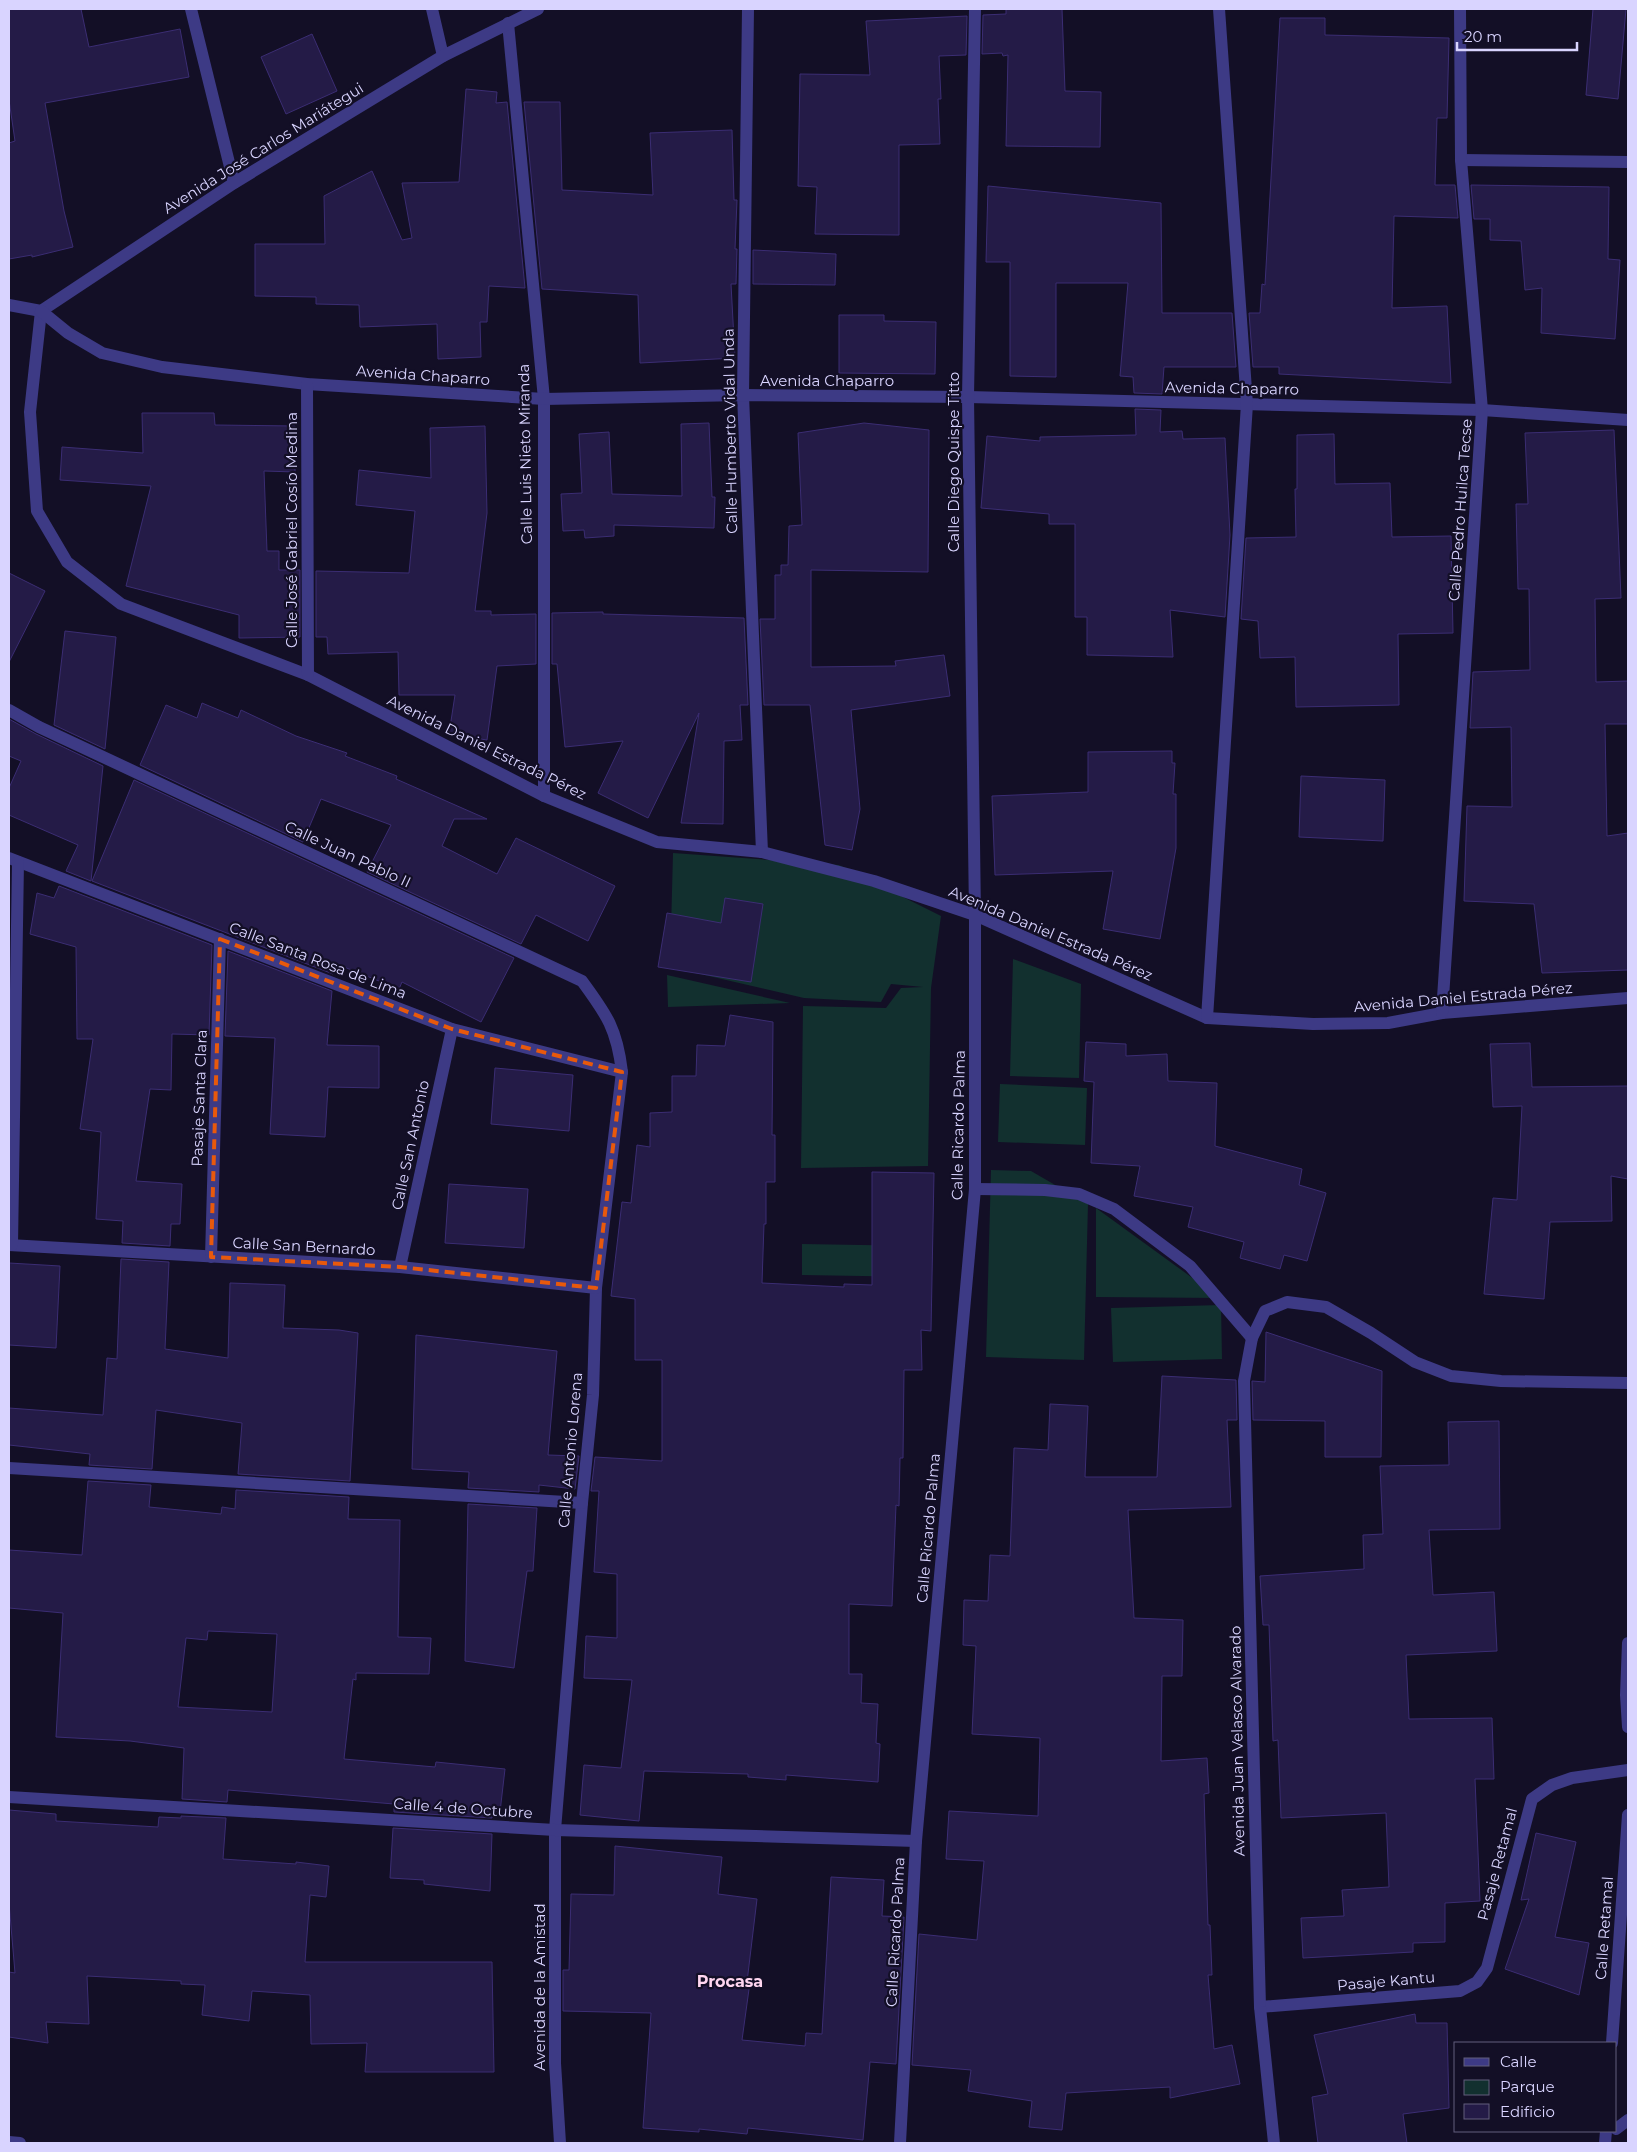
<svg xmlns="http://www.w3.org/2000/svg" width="1637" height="2152" viewBox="0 0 1637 2152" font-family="Montserrat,sans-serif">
<rect width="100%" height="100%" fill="#130f26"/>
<g fill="#12302f">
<path d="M673,853L839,865L941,916L931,988L928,1166L801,1168L803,1006L886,1008L901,988L923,987L891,984L881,1002L804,998L670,967Z"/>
<path d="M1013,959L1081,984L1079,1078L1010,1076Z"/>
<path d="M667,975L790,1003L668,1007Z"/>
<path d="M1000,1084L1087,1088L1085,1145L998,1142Z"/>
<path d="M991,1170L1031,1171L1088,1204L1084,1360L986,1357Z"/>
<path d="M1096,1208L1220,1298L1096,1297Z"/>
<path d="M802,1244L922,1246L921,1277L802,1275Z"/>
<path d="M1221,1305L1222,1359L1113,1362L1111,1308Z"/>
</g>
<g fill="#241b47" stroke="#3b2d73" fill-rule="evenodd">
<path d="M9,9H81L89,47L180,29L189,77L45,103L64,211L73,247L32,257V255L9,259V143L15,141L9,100Z"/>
<path d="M1006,9H1062L1065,91L1101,92L1100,147L1006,146L1008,55L1003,56L1002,53L982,54L983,15L1006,14Z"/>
<path d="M1593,9H1626L1618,99L1586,95Z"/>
<path d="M967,16L966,55L939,56L941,99H938L940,144L899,145V235L815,234L817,187L798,186L800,74L870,75L866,21Z"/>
<path d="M1280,18H1325V35L1449,38L1447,118H1437L1435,185H1455L1458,218L1394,216L1392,308L1447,306L1451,383L1279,374V367H1253L1249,313H1260L1262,284L1265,285Z"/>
<path d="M312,34L337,91L286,114L261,57Z"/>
<path d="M466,89L497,92L496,103L507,102L525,288L489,286L487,322H480L481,357L438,359L437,324L360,327L359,305L316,304V297L255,296V244H325L324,196L372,171L402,240L412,238L402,183L459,182Z"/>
<path d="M524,102H560L562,190L653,195L650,133L732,130L734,200H737L735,249H737L736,284H731L735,358L640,363L638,295L542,289Z"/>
<path d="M1471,185L1609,187L1608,259L1620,260L1615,339L1541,333L1542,288L1525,290L1521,241L1490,240V219H1474Z"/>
<path d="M988,186L1161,203L1162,313H1232L1236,367H1164L1162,394L1134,393L1133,377L1120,376L1128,283H1056V377L1010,376V262H986Z"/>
<path d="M753,250L836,254L835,285L753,284Z"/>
<path d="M839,315H884V321L936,322L935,374L839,373Z"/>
<path d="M1135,409L1161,410L1160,432L1182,431L1183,439L1225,438L1230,535L1225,617L1170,610L1173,657L1087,655V617H1075V524H1049V514L981,508L987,436L1040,441V437L1136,435Z"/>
<path d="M142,413H214L215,425L295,426V472L264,471L267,551H279V570H300V637L239,638V615L126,586L151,486L60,480L62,447L143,453Z"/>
<path d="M709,423L712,497H715L714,528L614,525V536L585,538L584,530L563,531L561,494L582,493L579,434L609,432L612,494L682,496L681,424Z"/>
<path d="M864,423L929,430L928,572L811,570V667L896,666L895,661L944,655L950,696L851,710L860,809L852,850L825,845L810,705H764L760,619H775V575H781V565H788L789,526L802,525L798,433Z"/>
<path d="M485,426L487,513L475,611H491V615L536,614V664L497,666L487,740L449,734L455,695H399L398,652L328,654L327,637H316V571L409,573L415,511L356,505L359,470L431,478L430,428Z"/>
<path d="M1614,430L1621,598L1595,599L1596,682L1628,681V724H1605L1607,836L1628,833V970L1542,973L1534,904L1464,901L1467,806L1512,807L1511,727L1470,728L1473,672L1530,670L1529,589H1518L1516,504H1528L1525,433Z"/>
<path d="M1334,434L1335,484L1390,483L1392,537L1451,536L1453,633L1398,634L1399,705L1296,707L1295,657L1260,658L1258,621L1241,619L1246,538L1296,537L1295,489H1297V435Z"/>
<path d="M9,573L45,591L9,662Z"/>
<path d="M603,612V614L744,618L748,705H740L742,740L724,741L723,824L681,823L699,713L648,818L598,793L623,741L565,747L557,664H552V613Z"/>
<path d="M65,631L116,637L105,749L54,725Z"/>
<path d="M202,703L238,718L241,710L296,736L347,753L345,756L397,776L396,779L487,819H454L442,846L497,874L516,838L615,886L588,941L536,915L521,944L367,872L391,825L321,799L303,842L140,765L166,705L197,718Z"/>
<path d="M9,719L36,734L103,766L91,881L66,871L78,845L9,815V788L21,761L9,756Z"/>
<path d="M1172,751V763H1175L1173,794H1176V848L1160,939L1103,929L1113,871L995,875L992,796L1088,792V752Z"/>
<path d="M1301,776L1385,780L1383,841L1299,837Z"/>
<path d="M134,780L514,958L481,1022L402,982L399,989L334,963L333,974L92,881Z"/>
<path d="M59,886L212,945L209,1035L172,1034L171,1090L150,1089L136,1181L182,1184L180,1224H171L170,1246L122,1243L123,1221L96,1219L101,1132L80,1129L93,1039H77L76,947L30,934L37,893L54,898Z"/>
<path d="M725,898L763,904L751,982L658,967L667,913L721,923Z"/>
<path d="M228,951L332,991L327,1045L379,1046V1088L328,1087L325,1137L270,1134L275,1038L225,1036Z"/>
<path d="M730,1015L773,1022L772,1135H775V1182H766V1224H764L762,1283L844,1287V1284L872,1285V1172L934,1173L931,1331L921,1330L922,1370H904L903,1458H900L899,1506L896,1505L892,1606L849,1604V1674H862L861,1703L878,1704L876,1743L880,1744L878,1782L786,1775V1780L748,1777V1774L644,1771L639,1821L580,1815L584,1765L621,1768L632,1680L584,1678L586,1636L617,1638V1574L594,1572L599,1491H591L595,1457L662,1461V1360H635V1299L611,1296L622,1202L631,1203L637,1145L650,1147V1113L672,1112V1076H696L697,1045L725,1046Z"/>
<path d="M1086,1042L1126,1044V1056L1167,1054L1168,1081L1217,1083L1215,1146L1302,1169L1299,1185L1326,1193L1307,1261L1284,1255L1280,1269L1240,1258L1244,1242L1188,1227L1193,1207L1134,1196L1140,1166L1091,1163L1094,1082L1084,1081Z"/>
<path d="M1530,1043L1532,1087L1628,1086V1179L1611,1176L1612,1221L1550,1222L1544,1299L1484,1294L1493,1198L1517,1200L1522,1106L1493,1107L1490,1044Z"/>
<path d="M495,1068L573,1075L569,1131L491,1124Z"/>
<path d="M449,1184L528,1189L524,1248L445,1243Z"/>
<path d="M121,1259L169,1262L165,1349L228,1358L230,1283L285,1285L283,1328L339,1330L358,1333L350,1481L238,1474L242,1423L156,1410L152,1469L89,1465L90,1454L9,1445V1408L103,1415L107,1358L117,1359Z"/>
<path d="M9,1263L60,1266L56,1348L9,1345Z"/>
<path d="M1266,1332L1382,1371L1381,1457H1325V1421L1253,1420L1252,1381L1265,1382Z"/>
<path d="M416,1335L557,1351L548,1455L579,1456L575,1489L539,1485V1492L468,1488L469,1472L412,1469Z"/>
<path d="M1162,1376L1236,1380L1237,1420H1227L1231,1507L1128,1510L1134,1618L1183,1620L1182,1676H1162L1161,1761L1207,1758L1209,1793L1204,1794L1208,1925H1210L1212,1975H1208L1214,2049L1232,2045L1240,2084L1170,2098V2087L1066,2093L1062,2130L1029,2127L1032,2101L968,2091L971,2070L912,2065L919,1934L977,1940L984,1861L946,1859L949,1811L1038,1816L1040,1738L972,1734L976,1646L963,1645L964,1600L988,1601L990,1555L1010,1556L1014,1448L1048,1450L1050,1404L1088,1406L1085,1477H1157Z"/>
<path d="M1499,1421L1500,1529L1429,1530L1433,1595L1494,1592L1497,1651L1406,1655L1409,1719L1492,1718L1494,1779H1475L1480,1901L1445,1903V1942L1413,1943V1952L1303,1958L1301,1918L1344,1916L1342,1890L1389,1887L1386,1813L1281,1818L1278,1740L1273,1741L1269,1625H1263L1260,1576L1364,1569L1363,1535L1383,1534L1380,1466L1449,1465L1448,1422Z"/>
<path d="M88,1481L151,1485L149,1507L221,1514L222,1507L235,1509L236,1490L349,1497L348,1519L400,1520L398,1637L431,1638L429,1674L356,1673V1680L353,1679L344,1759L435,1767L436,1762L505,1769L500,1812L492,1811V1818L394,1812V1804L228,1790L227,1802L182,1799L184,1748L130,1741L56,1737L63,1613L9,1608V1550L82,1555ZM208,1631L277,1634L272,1712L178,1707L186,1638L207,1640Z"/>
<path d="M468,1504L537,1508L533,1571H527L514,1668L465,1661Z"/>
<path d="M9,1810L56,1814V1821L158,1827L159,1817L181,1818V1816L226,1818L223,1859L296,1864V1862L329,1866L326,1897L310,1895L305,1962H492L494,2072H365L367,2043L311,2044L310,1995L252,1991L249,2021L202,2015L205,1985L181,1984V1981L87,1976L89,2024L46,2022L48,2043L9,2037V1972L15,1973L9,1903Z"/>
<path d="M393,1828L492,1834L490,1891L424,1884V1880L390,1878Z"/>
<path d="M1536,1833L1576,1842L1555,1937L1589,1943L1579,1995L1505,1969L1529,1899L1521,1900Z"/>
<path d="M615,1846L722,1857L718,1894L757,1899L747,1982H750L742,2040L805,2046L806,2033L822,2034L831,1877L884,1880L882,1916L904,1917L896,2064L870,2062L863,2140L748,2128L747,2134L699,2129V2132L643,2128L651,2013L563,2011V1970H569L571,1894L614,1895Z"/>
<path d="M1415,2014L1416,2023H1447L1449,2108L1403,2114L1407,2143H1318L1312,2097L1328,2094L1314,2035Z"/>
</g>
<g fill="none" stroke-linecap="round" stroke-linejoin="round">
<g stroke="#3d3a85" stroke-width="12">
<path d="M191,9L234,183"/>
<path d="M432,9L443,56"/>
<path d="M748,9L743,395L762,852"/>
<path d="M508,23L544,399V796"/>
<path d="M1461,160L1628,162"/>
<path d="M9,305L41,311L234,183L443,56L538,9"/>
<path d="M41,311L30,412L37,511L67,562L121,604L308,675L544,796L657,842L762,852L874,881L975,915L1207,1018L1313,1024L1388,1023L1442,1013L1628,998"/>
<path d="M41,311L68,333L102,353L162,367L307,384L544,399L743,395L968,397L1482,410L1628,420"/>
<path d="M307,384L308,675"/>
<path d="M9,710L39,727L582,981C607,1015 617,1029 622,1072L596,1288L593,1395L582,1503L555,1830V2063L560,2143"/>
<path d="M9,858L452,1029L622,1072"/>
<path d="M1442,1013L1482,410L1461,160L1460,9"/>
<path d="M1207,1018L1247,404L1219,9"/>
<path d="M975,1189L1045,1190L1079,1194L1114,1209L1190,1266L1252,1338"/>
<path d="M9,1245L400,1267L596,1288"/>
<path d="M12,1245L18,862"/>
<path d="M211,1257L220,939"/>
<path d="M400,1267L452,1029"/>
<path d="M9,1468L582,1503"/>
<path d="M1628,1643L1626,1695L1628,1727"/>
<path d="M9,1797L555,1830L916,1841"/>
<path d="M1260,2007L1460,1991L1477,1982L1487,1968L1532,1799L1552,1785L1572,1778L1628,1770"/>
<path d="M1612,2043L1628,1815"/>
<path d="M1616,2129L1628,2120"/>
<path d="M9,2142L20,2143"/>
<path d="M900,2143L916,1841L975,1189V915L968,397L975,9"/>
<path d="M1274,2143L1260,2007L1244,1381L1252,1338L1265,1311L1287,1302L1326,1307L1371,1333L1415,1362L1451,1376L1501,1381L1628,1383"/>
<path d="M1605,2143L1606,2131"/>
</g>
</g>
<path fill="none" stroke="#e8590c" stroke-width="4" stroke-dasharray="10 6" stroke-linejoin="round" d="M220,939L452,1029L622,1072L596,1288L400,1267L211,1257Z"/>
<g text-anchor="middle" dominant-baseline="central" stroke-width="4.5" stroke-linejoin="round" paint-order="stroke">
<g font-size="15" fill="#d9d4ff" stroke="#130f26">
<text transform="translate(263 148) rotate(-32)">Avenida José Carlos Mariátegui</text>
<text transform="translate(423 375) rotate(4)">Avenida Chaparro</text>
<text x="827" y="380">Avenida Chaparro</text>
<text transform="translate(1232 388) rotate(1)">Avenida Chaparro</text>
<text transform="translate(730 431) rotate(-91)">Calle Humberto Vidal Unda</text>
<text transform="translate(525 454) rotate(-91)">Calle Luis Nieto Miranda</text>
<text transform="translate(953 462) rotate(-90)">Calle Diego Quispe Titto</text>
<text transform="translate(1460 510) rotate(-86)">Calle Pedro Huilca Tecse</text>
<text transform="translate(291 530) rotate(-90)">Calle José Gabriel Cosío Medina</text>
<text transform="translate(487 747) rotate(26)">Avenida Daniel Estrada Pérez</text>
<text transform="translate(348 854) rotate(25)">Calle Juan Pablo II</text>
<text transform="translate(1051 933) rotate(23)">Avenida Daniel Estrada Pérez</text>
<text transform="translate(318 960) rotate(21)">Calle Santa Rosa de Lima</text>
<text transform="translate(1463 997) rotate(-5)">Avenida Daniel Estrada Pérez</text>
<text transform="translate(199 1098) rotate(-88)">Pasaje Santa Clara</text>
<text transform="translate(958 1125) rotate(-89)">Calle Ricardo Palma</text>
<text transform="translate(410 1145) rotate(-78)">Calle San Antonio</text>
<text transform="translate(304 1246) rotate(3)">Calle San Bernardo</text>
<text transform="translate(570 1450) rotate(-85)">Calle Antonio Lorena</text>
<text transform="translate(928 1528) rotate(-85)">Calle Ricardo Palma</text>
<text transform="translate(1237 1741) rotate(-91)">Avenida Juan Velasco Alvarado</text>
<text transform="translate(463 1808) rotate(4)">Calle 4 de Octubre</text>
<text transform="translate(1497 1864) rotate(-75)">Pasaje Retamal</text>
<text transform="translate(1604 1928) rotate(-86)">Calle Retamal</text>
<text transform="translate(895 1932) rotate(-87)">Calle Ricardo Palma</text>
<text transform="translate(1386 1981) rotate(-5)">Pasaje Kantu</text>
<text transform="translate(539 1987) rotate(-90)">Avenida de la Amistad</text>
</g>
<g font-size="16" font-weight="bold" fill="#ffd6f0" stroke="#130f26">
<text x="730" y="1981">Procasa</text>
</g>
</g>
<rect width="1637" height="2152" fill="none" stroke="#d9d4ff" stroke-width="20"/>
<rect x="1454" y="2042" width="162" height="90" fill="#130f26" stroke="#625e7d"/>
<rect x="1464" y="2058" width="25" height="8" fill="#3d3a85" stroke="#625e7d"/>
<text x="1500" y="2067" font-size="15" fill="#d9d4ff">Calle</text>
<rect x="1464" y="2080" width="25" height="15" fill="#12302f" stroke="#625e7d"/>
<text x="1500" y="2092" font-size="15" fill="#d9d4ff">Parque</text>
<rect x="1464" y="2104" width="25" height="15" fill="#241b47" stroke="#625e7d"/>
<text x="1500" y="2117" font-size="15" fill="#d9d4ff">Edificio</text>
<path d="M1457 42v8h120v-8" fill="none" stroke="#d9d4ff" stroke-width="2.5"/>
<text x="1464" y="42" font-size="15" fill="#d9d4ff" stroke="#130f26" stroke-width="4" paint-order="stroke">20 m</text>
</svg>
